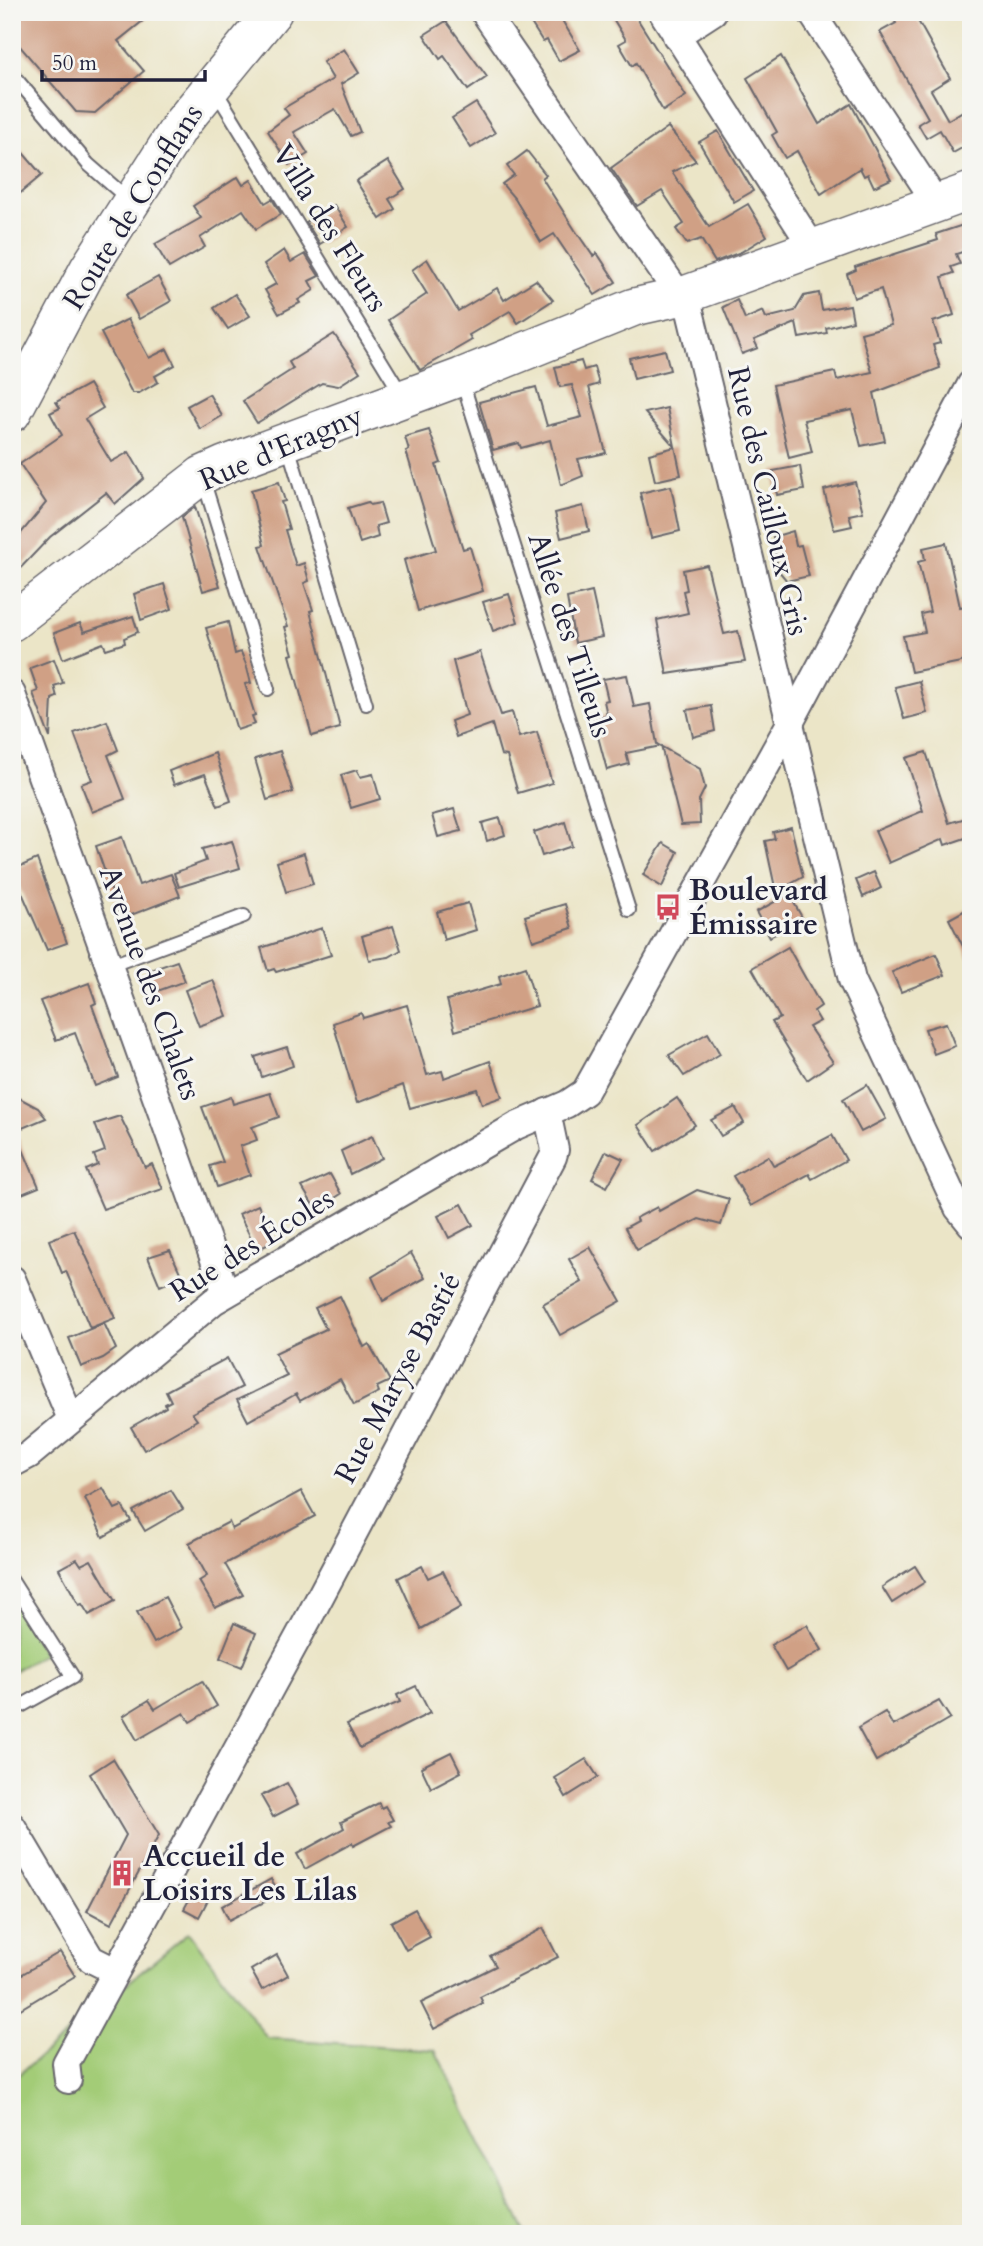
<svg xmlns="http://www.w3.org/2000/svg" width="983" height="2246" viewBox="0 0 983 2246" font-family="Cardo,serif">
<rect width="100%" height="100%" fill="#f6f6f2"/>
<filter id="ink" filterUnits="userSpaceOnUse"><feTurbulence type="fractalNoise" baseFrequency=".0143" numOctaves="2"/><feDisplacementMap in="SourceGraphic" scale="14" xChannelSelector="R" yChannelSelector="G"/><feConvolveMatrix kernelMatrix="1 2 1 2 8 2 1 2 1" color-interpolation-filters="sRGB"/></filter>
<filter id="wash" filterUnits="userSpaceOnUse"><feTurbulence type="fractalNoise" baseFrequency=".00686" numOctaves="4" result="noise"/><feDisplacementMap in="SourceGraphic" scale="28" xChannelSelector="R" yChannelSelector="G"/><feGaussianBlur stdDeviation="1.57" result="paint"/><feColorMatrix in="noise" values="0 0 0 0 0 0 0 0 0 0 0 0 0 0 0 0 0 1.4 0 .05"/><feComposite in="paint" operator="in"/></filter>
<g filter="url(#wash)">
<rect width="100%" height="100%" fill="#ebe5c7"/>
<g fill="#a3cc77" stroke="#627759" stroke-width="2">
<path d="M12,1599L44,1654L12,1672Z"/>
<path d="M189,1932L267,2038L435,2050L526,2234H12V2080Z"/>
</g>
<g id="blocks">
<g fill="#d0a085">
<path d="M12,12H154L118,41L144,71L95,113L76,112L12,37Z"/>
<path d="M524,12H557L580,50L559,61L547,40L543,42Z"/>
<path d="M609,12H633L686,96L663,111L636,63L632,66L619,44L626,40Z"/>
<path d="M890,12H913L950,78L931,90L948,120L963,111L971,125V143L953,153L940,130L926,138L918,124L928,118L880,32L896,23Z"/>
<path d="M446,21L487,77L468,90L444,56L440,59L424,35Z"/>
<path d="M344,49L359,73L341,84L360,132L351,136L335,109L294,132L308,154L289,165L268,131L289,115L284,108L333,79L323,62Z"/>
<path d="M781,56L819,124L851,104L891,179L874,187L868,174L864,176L860,168L821,194L797,151L785,158L772,135L777,132L747,78Z"/>
<path d="M476,103L495,133L471,148L452,118Z"/>
<path d="M668,127L696,161L672,172L709,227L748,204L767,236L741,252L715,262L701,239L687,244L676,229L684,224L662,191L637,206L611,168Z"/>
<path d="M718,131L753,191L734,202L699,142Z"/>
<path d="M12,140L42,175L12,200Z"/>
<path d="M527,151L546,175L542,178L575,230L593,256L597,253L616,282L595,295L554,234L541,242L515,199L502,184L514,175L507,166Z"/>
<path d="M388,161L405,189L389,199L395,209L380,219L356,181Z"/>
<path d="M238,177L243,185L251,180L265,203L272,199L281,214L256,229L243,210L200,238L205,247L169,268L155,244L201,218L193,206Z"/>
<path d="M334,205L348,227L320,244L306,222Z"/>
<path d="M966,224L971,249L956,254L960,264L951,267L954,273L942,277L954,315L933,322L940,343L933,345L940,368L874,393L885,441L861,446L852,410L804,420L812,452L789,458L773,385L835,372L837,380L872,372L861,333L891,325L881,289L854,298L847,274L856,270L855,267L938,240L936,234Z"/>
<path d="M284,250L291,262L305,254L319,276L309,281L314,290L298,300L300,303L279,314L265,290L276,284L264,264Z"/>
<path d="M427,259L458,311L497,288L504,300L536,280L553,300L518,323L510,311L469,335L472,340L420,370L388,320L427,294L412,270Z"/>
<path d="M158,277L171,301L139,319L126,295Z"/>
<path d="M819,293L822,310L850,305L853,321L826,328L827,333L799,338L796,323L754,340L758,348L742,354L723,307L737,300L745,319L763,311L766,318L795,311L804,296Z"/>
<path d="M235,294L250,316L228,329L214,308Z"/>
<path d="M128,319L149,358L167,349L175,365L155,376L158,382L139,393H132L101,333Z"/>
<path d="M334,334L360,372L338,386L322,383L257,423L243,401L293,369L289,362Z"/>
<path d="M665,350L670,370L634,379L629,358Z"/>
<path d="M581,361L584,370L594,367L599,384L589,387L606,453L578,459L583,476L561,485L550,440L521,448L519,443L493,450L479,402L536,387L547,426L582,417L572,385L560,387L555,367Z"/>
<path d="M89,384L103,408L85,419L111,462L129,452L144,478L115,504L106,493L50,537L12,577V544L46,503L20,464L62,435L50,413L60,408L56,402Z"/>
<path d="M209,394L222,416L200,429L187,406Z"/>
<path d="M667,408L681,475L655,481L649,454L675,447L645,413Z"/>
<path d="M429,430L441,463L436,465L463,549L470,547L483,591L418,611L404,560L436,550L406,451L409,450L405,437Z"/>
<path d="M800,466L804,490L777,495L773,471Z"/>
<path d="M279,482L285,501L281,502L289,529L285,530L296,566L304,563L309,581L304,583L313,610L310,611L340,728L312,736L290,655L293,654L285,627L288,626L260,546L264,545L251,490Z"/>
<path d="M855,482L863,512L849,515L852,526L834,530L824,490Z"/>
<path d="M671,486L680,531L651,538L640,493Z"/>
<path d="M368,502L370,505L380,503L386,523L376,526L378,537L360,543L348,508Z"/>
<path d="M583,506L589,531L561,538L555,513Z"/>
<path d="M195,507L220,586L203,591L182,517Z"/>
<path d="M793,531L796,546L801,545L809,576L787,581L778,570L773,537Z"/>
<path d="M946,543L960,607L971,605V624L964,627L971,660L911,672L903,636L925,632L921,614L930,612L918,562L925,560L923,548Z"/>
<path d="M707,565L724,634L738,631L745,662L667,674L657,620L688,613L683,591L687,590L683,570Z"/>
<path d="M164,584L172,609L141,620L134,594Z"/>
<path d="M592,592L602,637L575,643L567,598Z"/>
<path d="M509,594L518,622L493,631L483,602Z"/>
<path d="M133,616L138,632L124,638L125,643L106,649L103,643L63,659L54,633L80,623L84,632Z"/>
<path d="M228,622L235,654L241,652L246,664L251,683L245,684L255,715L252,716L255,724L237,730L206,628Z"/>
<path d="M480,652L501,715L512,712L519,737L537,732L552,783L518,793L507,756L501,755L492,724L456,737L451,721L467,715L453,661Z"/>
<path d="M54,659L63,683L54,686L57,697L52,699L50,738L33,693L38,691L30,668Z"/>
<path d="M627,675L634,707L650,704L657,744L700,769L705,788L699,800L700,824L681,825L661,746L626,753L629,764L607,770L593,718L607,715L604,701L608,700L603,679Z"/>
<path d="M919,681L927,713L904,719L895,687Z"/>
<path d="M711,706L715,731L693,737L687,710Z"/>
<path d="M107,721L118,750L108,755L125,799L92,812L81,784L92,780L74,733Z"/>
<path d="M280,751L293,792L267,800L255,759Z"/>
<path d="M926,752L949,823L966,818L971,836L945,845L943,839L889,863L875,831L923,811L906,758Z"/>
<path d="M215,753L231,801L218,806L205,774L174,785L169,771Z"/>
<path d="M357,770L360,777L373,774L380,799L351,808L341,775Z"/>
<path d="M454,809L461,831L438,837L432,815Z"/>
<path d="M500,818L505,835L487,841L482,823Z"/>
<path d="M565,822L572,846L542,856L534,832Z"/>
<path d="M791,827L803,877L776,892L765,841L775,839L773,832Z"/>
<path d="M122,837L139,885L171,874L180,896L121,919L96,846Z"/>
<path d="M232,841L240,868L179,887L174,873L206,861L202,849Z"/>
<path d="M663,843L678,852L662,887L643,875Z"/>
<path d="M304,853L313,884L286,892L277,862Z"/>
<path d="M37,859L67,943L47,950L12,870Z"/>
<path d="M874,872L881,888L863,897L856,880Z"/>
<path d="M789,894L803,919L770,937L756,912Z"/>
<path d="M468,903L476,930L444,940L437,912Z"/>
<path d="M565,904L572,928L533,941L525,916Z"/>
<path d="M971,907V962L949,919Z"/>
<path d="M393,926L401,950L389,957L369,960L362,936Z"/>
<path d="M322,928L331,955L276,972L274,969L268,971L261,948Z"/>
<path d="M788,947L821,1006L814,1011L820,1021L809,1027L833,1062L807,1080L772,1022L780,1018L752,968Z"/>
<path d="M936,954L945,975L901,992L892,972Z"/>
<path d="M177,961L185,981L155,992L148,971Z"/>
<path d="M525,967L537,1006L455,1031L447,1000L501,984L499,976Z"/>
<path d="M213,980L227,1016L199,1026L185,990Z"/>
<path d="M89,983L96,1003L92,1005L118,1077L95,1086L75,1033L56,1040L40,1001Z"/>
<path d="M407,1005L427,1075L442,1071L444,1078L490,1061L502,1097L482,1104L477,1089L410,1108L403,1085L357,1103L333,1023L361,1013L363,1018Z"/>
<path d="M946,1023L955,1046L934,1054L925,1029Z"/>
<path d="M708,1033L720,1054L684,1076L669,1055Z"/>
<path d="M287,1047L293,1066L262,1077L255,1057Z"/>
<path d="M867,1085L886,1119L861,1132L843,1099Z"/>
<path d="M270,1093L279,1117L252,1127L257,1140L240,1146L250,1175L217,1187L210,1166L223,1162L202,1107L231,1097L233,1104Z"/>
<path d="M12,1094L38,1108L46,1118L15,1131L39,1187L12,1198Z"/>
<path d="M677,1098L695,1125L655,1151L638,1125Z"/>
<path d="M735,1107L744,1123L721,1136L711,1120Z"/>
<path d="M120,1116L145,1167L152,1164L163,1189L103,1209L86,1170L98,1165L94,1155L105,1151L95,1124Z"/>
<path d="M832,1135L846,1160L812,1179L809,1174L751,1206L733,1176L768,1156L774,1166Z"/>
<path d="M372,1136L382,1158L350,1174L341,1151Z"/>
<path d="M606,1151L623,1159L607,1187L592,1179Z"/>
<path d="M330,1174L341,1194L316,1210L302,1187Z"/>
<path d="M697,1190L729,1199L721,1225L699,1219L637,1250L625,1228L638,1221L636,1218L657,1207L659,1211Z"/>
<path d="M462,1204L473,1225L449,1238L438,1216Z"/>
<path d="M258,1205L275,1241L257,1250L239,1214Z"/>
<path d="M74,1230L115,1318L90,1328L66,1271L62,1273L49,1240Z"/>
<path d="M590,1247L621,1301L560,1335L543,1304L582,1282L569,1259Z"/>
<path d="M170,1250L182,1277L160,1286L148,1257Z"/>
<path d="M411,1253L425,1278L383,1301L372,1277Z"/>
<path d="M340,1296L364,1347L369,1344L390,1381L377,1387L379,1392L354,1405L340,1379L300,1401L296,1394L248,1421L237,1400L287,1376L275,1353L326,1329L315,1308Z"/>
<path d="M104,1323L116,1349L103,1358L81,1367L69,1338Z"/>
<path d="M227,1358L242,1387L192,1413L197,1420L144,1450L131,1427L166,1407L165,1404L171,1401L166,1391Z"/>
<path d="M103,1488L115,1509L122,1506L131,1521L103,1537L85,1498Z"/>
<path d="M171,1490L183,1509L145,1531L133,1511Z"/>
<path d="M301,1491L315,1516L225,1564L243,1595L215,1608L199,1581L207,1576L189,1543L229,1522L232,1529Z"/>
<path d="M77,1559L81,1565L91,1560L115,1601L89,1615L82,1604L79,1605L59,1569Z"/>
<path d="M422,1566L428,1578L443,1571L461,1607L421,1629L398,1578Z"/>
<path d="M915,1566L925,1582L892,1603L882,1587Z"/>
<path d="M165,1597L181,1628L154,1643L137,1612Z"/>
<path d="M234,1623L256,1633L242,1667L220,1658Z"/>
<path d="M807,1625L822,1650L786,1671L771,1645Z"/>
<path d="M202,1681L217,1706L190,1722L184,1713L137,1740L123,1716L149,1700L155,1709Z"/>
<path d="M416,1686L430,1713L360,1748L347,1724L400,1702L397,1695Z"/>
<path d="M939,1701L950,1718L876,1761L858,1728L885,1712L893,1726Z"/>
<path d="M451,1752L461,1772L431,1788L421,1767Z"/>
<path d="M113,1759L159,1835L111,1924L87,1911L126,1835L90,1774Z"/>
<path d="M586,1759L598,1777L566,1797L555,1778Z"/>
<path d="M287,1783L298,1804L273,1817L261,1796Z"/>
<path d="M379,1803L381,1808L385,1806L393,1820L388,1822L391,1826L353,1846L352,1843L305,1869L297,1854L344,1828L341,1822Z"/>
<path d="M271,1879L280,1894L229,1920L222,1906Z"/>
<path d="M195,1889L210,1896L199,1917L184,1909Z"/>
<path d="M415,1909L430,1937L406,1950L391,1922Z"/>
<path d="M543,1928L558,1957L480,1997L483,2003L434,2029L421,2003L496,1966L490,1956Z"/>
<path d="M60,1952L75,1976L12,2014V1980Z"/>
<path d="M277,1955L288,1975L262,1990L251,1970Z"/>
</g>
</g>
</g>
<g filter="url(#ink)">
<use href="#blocks" fill-opacity="0" stroke="#68666c" stroke-width="2"/>
<g fill="none" stroke-linecap="round" stroke-linejoin="round">
<g stroke="#68666c" stroke-width="16">
<g id="lane">
<path d="M12,74L88,164L128,199"/>
<path d="M214,88L402,395"/>
<path d="M12,352L30,373"/>
<path d="M462,381L629,910"/>
<path d="M288,446L366,704"/>
<path d="M203,479L268,689"/>
<path d="M109,966L244,916"/>
<path d="M12,1581L73,1677L12,1711"/>
</g>
</g>
<g stroke="#68666c" stroke-width="30">
<g id="street">
<path d="M484,12L690,311L852,980L958,1208L971,1224"/>
<path d="M662,12L813,248"/>
<path d="M811,12L937,204"/>
<path d="M676,36L713,12"/>
<path d="M12,694L226,1293"/>
<path d="M12,1279L71,1419"/>
<path d="M12,1464L29,1455L214,1301L516,1126L567,1104L585,1092L790,723L971,384"/>
<path d="M12,1826L91,1959L115,1971"/>
<path d="M68,2080L66,2063L312,1612L553,1157L555,1150L547,1112"/>
</g>
</g>
<g stroke="#68666c" stroke-width="40">
<g id="secondary">
<path d="M12,413L89,268L182,123L273,12"/>
<path d="M12,622L202,475L224,465L461,377L634,307L679,297L971,191"/>
</g>
</g>
<use href="#lane" stroke="#fff" stroke-width="12"/>
<use href="#street" stroke="#fff" stroke-width="26"/>
<use href="#secondary" stroke="#fff" stroke-width="37"/>
</g>
</g>
<defs>
<g id="bus-bare" transform="scale(2.1)"><path d="M-5-6H5V4H4V6H2V4H-2V6H-4V4H-5ZM-3.5-4V0h7V-4ZM-3.5 1.2v1.5H-2V1.2ZM2 1.2v1.5H3.5V1.2Z" fill="#d1495b" stroke="#f6f6f2" stroke-width="2.5" paint-order="stroke"/></g>
<g id="building-bare" transform="scale(2.1)"><path d="M-4-6H4V6H1V3H-1V6H-4ZM-2.5-4.3h1.7v1.8h-1.7ZM.8-4.3h1.7v1.8H.8ZM-2.5-1h1.7V.8h-1.7ZM.8-1h1.7V.8H.8Z" fill="#d1495b" stroke="#f6f6f2" stroke-width="2.5" paint-order="stroke"/></g>
</defs>
<g fill-rule="evenodd">
<use href="#bus-bare" x="668" y="907"/>
<use href="#building-bare" x="122" y="1873"/>
</g>
<g text-anchor="middle" dominant-baseline="central" stroke-width="6" stroke-linejoin="round" paint-order="stroke">
<g font-size="30" fill="#22223b" stroke="#f6f6f2">
<text transform="translate(133 207) rotate(-58)">Route de Conflans</text>
<text transform="translate(330 228) rotate(58)">Villa des Fleurs</text>
<text transform="translate(281 448) rotate(-23)">Rue d'Eragny</text>
<text transform="translate(768 501) rotate(77)">Rue des Cailloux Gris</text>
<text transform="translate(570 635) rotate(72)">Allée des Tilleuls</text>
<text transform="translate(150 983) rotate(70)">Avenue des Chalets</text>
<text transform="translate(252 1245) rotate(-32)">Rue des Écoles</text>
<text transform="translate(398 1378) rotate(-62)">Rue Maryse Bastié</text>
</g>
<g font-size="30" font-weight="bold" fill="#22223b" stroke="#f6f6f2" text-anchor="start">
<text x="689" y="890">Boulevard<tspan x="689" dy="34">Émissaire</tspan></text>
<text x="143" y="1856">Accueil de<tspan x="143" dy="34">Loisirs Les Lilas</tspan></text>
</g>
</g>
<rect width="983" height="2246" fill="none" stroke="#f6f6f2" stroke-width="42"/>
<path d="M42 70v10h163v-10" fill="none" stroke="#22223b" stroke-width="3.5"/>
<text x="52" y="70" font-size="21" fill="#22223b" stroke="#f6f6f2" stroke-width="5" paint-order="stroke">50 m</text>
</svg>
